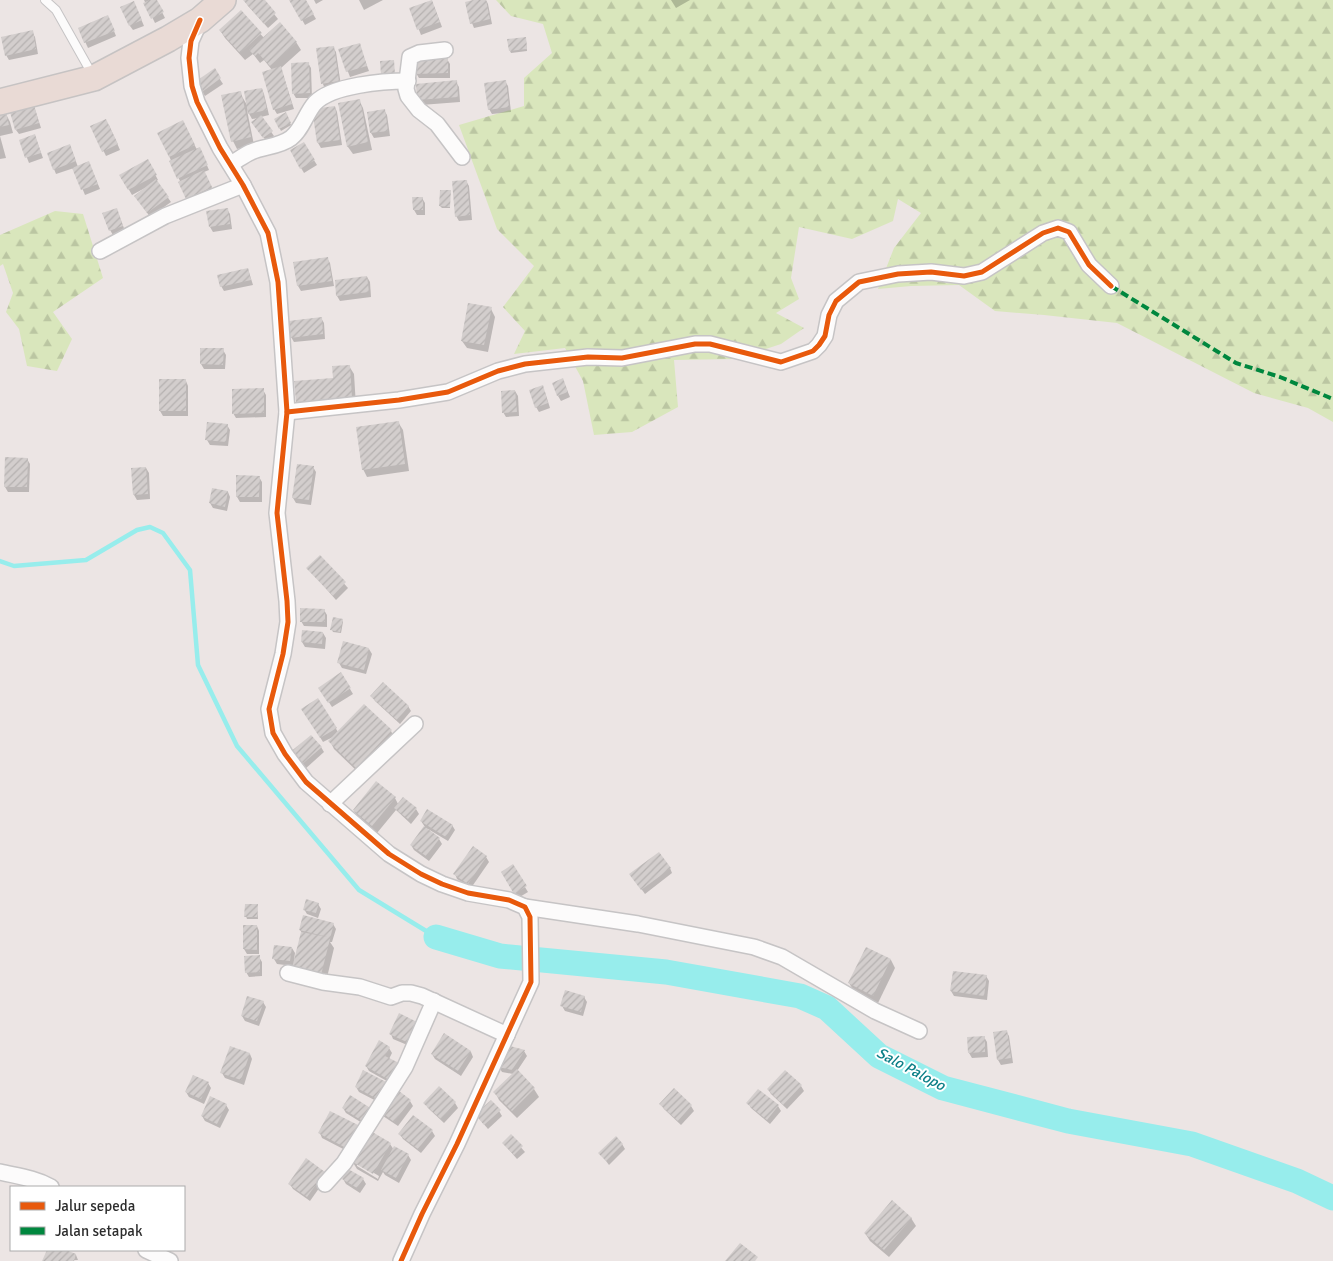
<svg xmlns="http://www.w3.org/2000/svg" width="1333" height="1261" viewBox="0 0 1333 1261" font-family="Signika,sans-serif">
<defs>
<pattern id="forest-firs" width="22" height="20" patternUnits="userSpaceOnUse" patternTransform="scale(1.25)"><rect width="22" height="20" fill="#d9e6bc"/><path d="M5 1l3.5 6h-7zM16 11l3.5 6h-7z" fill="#bbc6a2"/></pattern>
<pattern id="building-hatch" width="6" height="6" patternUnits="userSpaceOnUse" patternTransform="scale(1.25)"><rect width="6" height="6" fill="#d3cecd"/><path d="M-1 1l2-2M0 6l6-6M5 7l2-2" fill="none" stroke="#b5b1b0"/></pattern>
</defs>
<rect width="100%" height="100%" fill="#ece5e4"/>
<g fill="url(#forest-firs)">
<path d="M496,0H1333V422L1308,408L1254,393L1117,323L1044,315L995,311L959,285L911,286L878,289L894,248L921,213L898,199L893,221L852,239L799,227L791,278L799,299L776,313L804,328L781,344L735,359L674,360L678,407L632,432L594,435L583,381L565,348L514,354L525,331L503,307L534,266L497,229L459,125L524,106V78L552,53L543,24L511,16Z"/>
<path d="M55,211L83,214L103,278L53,312L72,339L57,371L27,366L19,329L6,312L13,293L3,264L0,266V235Z"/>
</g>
<g fill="#0003" fill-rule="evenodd">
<path d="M144,0H156L165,18L155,23Z"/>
<path d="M246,0H263L278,19L268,28L248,6L245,1Z"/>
<path d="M291,0H305L316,19L305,25Z"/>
<path d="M314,0H323L316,4Z"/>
<path d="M359,0H383L364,10Z"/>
<path d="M479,0H486L488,4L492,24L474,28L472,23Z"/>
<path d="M671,0H690L676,8Z"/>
<path d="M434,6L442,27L421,35L411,9Z"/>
<path d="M136,7L144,26L133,30L130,26Z"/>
<path d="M241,12L264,38L296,42L301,50L281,68L294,109L277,114L274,109L272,70L264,60L260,63L253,54L245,60L225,38L220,30Z"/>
<path d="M110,21L116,36L88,48L79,28Z"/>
<path d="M32,32L35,37L38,54L9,60L6,55Z"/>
<path d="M526,40L527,51L511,53L510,51Z"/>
<path d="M359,44L369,71L350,77L340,50Z"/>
<path d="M333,47L336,52L341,86L325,89L323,84L317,49Z"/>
<path d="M447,59L450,64V78H419L416,73Z"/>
<path d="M308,63L311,68L312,98H296L293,93Z"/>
<path d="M214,70L223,84L205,96L199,87Z"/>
<path d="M505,81L508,86L511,112L492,114L489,109Z"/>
<path d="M456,82L459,87L460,102L421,105L418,100Z"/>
<path d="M262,89L264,94L269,115L261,117L274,136L267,142L256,127L259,118L252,119L247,110L254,145L237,149L233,141L240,93L247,105Z"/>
<path d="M359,100L363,108L372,150L353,154L348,147Z"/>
<path d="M34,106L41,128L19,134L16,130Z"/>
<path d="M335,107L337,112L342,145L321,148L318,143Z"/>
<path d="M384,110L387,115L390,136L374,138L371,133L368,113Z"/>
<path d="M6,114L10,122L13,133L0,136L6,158L0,159V115Z"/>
<path d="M286,114L291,125L281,131L275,119Z"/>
<path d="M109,125L120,150L106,156L92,127Z"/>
<path d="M186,127L197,150L202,154L209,170L204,172L214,192L190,204L159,133Z"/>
<path d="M35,136L43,158L29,163L20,140Z"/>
<path d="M304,144L317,165L304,173L291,151Z"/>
<path d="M72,151L78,167L89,163L100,189L85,195L74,168L56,174L54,169Z"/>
<path d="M148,161L158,180L156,181L171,202L150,217L139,201L146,189L145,188L132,195L121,176Z"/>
<path d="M466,181L469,186L472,220L459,221L456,216Z"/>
<path d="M450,191V208H442L440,206Z"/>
<path d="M414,198H422L425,203V215H417L414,210Z"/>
<path d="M227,209L230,214L232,229L213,232L210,227Z"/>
<path d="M119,215L125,231L113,235L110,230Z"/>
<path d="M327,258L330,263L334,286L301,291L298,286Z"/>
<path d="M248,269L253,285L224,291L221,286Z"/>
<path d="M367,277L370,282L371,297L340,301L337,296Z"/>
<path d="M491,309L495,317L488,352L467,348L462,341Z"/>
<path d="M321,318L324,323L325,339L294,342L291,337Z"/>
<path d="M223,350L226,355L225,369H204L201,364Z"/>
<path d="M349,366L354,374L356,406L301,410L297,402L334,380Z"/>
<path d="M186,381L188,386V416H163L160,411Z"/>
<path d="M565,385L570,397L561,401L558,396Z"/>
<path d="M263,390L266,395V417L236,418L233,413Z"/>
<path d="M515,391L518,396L519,416L506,417L503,412Z"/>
<path d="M545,392L550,408L539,412L536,407Z"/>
<path d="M398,422L403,430L409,471L367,477L363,469Z"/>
<path d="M227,425L230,430L228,446L210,445L207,440Z"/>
<path d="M27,459L30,464L29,492H8L5,487Z"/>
<path d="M313,467L316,472L311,505L296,503L293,498Z"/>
<path d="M146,468L149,473L150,499L137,500L134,495Z"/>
<path d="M259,477L262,482V502H240L237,497Z"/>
<path d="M228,492L230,497L227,511L213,508L210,503Z"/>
<path d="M320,557L348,588L336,600L308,568Z"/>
<path d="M324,610L327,615V627L304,626L301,621Z"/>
<path d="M342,620L343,622L341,633L333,632L332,630Z"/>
<path d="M323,633L326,638L325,649L305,647L302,642Z"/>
<path d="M369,649L372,654L366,674L342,668L339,663Z"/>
<path d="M341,674L353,694L332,707L323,693Z"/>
<path d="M372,696L408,706L411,711L400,724L375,701Z"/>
<path d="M318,700L338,732L391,731L395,739L361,775L334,749L330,741L333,737L323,742L303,709Z"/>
<path d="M321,747L324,752L304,770L294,758Z"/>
<path d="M395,798L398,804L416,809L419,814L411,824L396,810L377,833L359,818L354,811Z"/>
<path d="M421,821L452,825L455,830L448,841L428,829L427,830L439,839L442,844L429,861L414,850L411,845L425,827Z"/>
<path d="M486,857L489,862L471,888L457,879L455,874Z"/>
<path d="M512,866L528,892L518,898L502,873Z"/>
<path d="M670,868L672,873L645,894L634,879Z"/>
<path d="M318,904L321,909L318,918L307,914L304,909Z"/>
<path d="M257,905L258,919H247L246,916Z"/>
<path d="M333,924L336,929L332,942H330L334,948L325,986L294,966L277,964L274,959L292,948L295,953L294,960H296L302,933L300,930Z"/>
<path d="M244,926H257L259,931V954H247L244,949Z"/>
<path d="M866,948L891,960L895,968L878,1003L854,991L849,983Z"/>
<path d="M259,957L262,962V976L249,977L246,972Z"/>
<path d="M986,976L989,981L987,1000L954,996L951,991Z"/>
<path d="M584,997L587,1002L583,1016L565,1011L562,1006Z"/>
<path d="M263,1002L266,1007L259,1026L245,1021L242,1016Z"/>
<path d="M418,1024L412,1047L393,1039L391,1034Z"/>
<path d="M1006,1031L1009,1036L1013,1063L1001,1065L998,1060Z"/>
<path d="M984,1037L987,1042L988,1057L972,1058L969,1053Z"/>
<path d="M389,1048L392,1053L389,1059L394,1085L369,1071L366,1066Z"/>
<path d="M524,1051L527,1056L517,1071L534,1089L539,1097L517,1118L499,1100L495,1092L513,1074L502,1072L499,1067Z"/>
<path d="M471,1052L473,1057L461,1076L435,1059L432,1054Z"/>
<path d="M250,1054L252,1059L244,1085L225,1078L222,1073Z"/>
<path d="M208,1083L211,1088L204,1104L189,1097L186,1092Z"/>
<path d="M801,1086L804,1091L787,1109L771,1094L768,1089Z"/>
<path d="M356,1087L410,1101L413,1106L398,1126L383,1116L381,1111L384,1105L359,1092Z"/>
<path d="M674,1090L691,1106L694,1111L681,1125L664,1109L661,1104Z"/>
<path d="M350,1097L367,1126L346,1113L343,1108Z"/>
<path d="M425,1103H455L458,1108L444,1123L428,1108Z"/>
<path d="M748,1103L778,1106L781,1111L770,1124L751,1108Z"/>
<path d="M226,1105L229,1110L220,1128L205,1121L202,1116Z"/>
<path d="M499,1111L502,1116L488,1129L476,1115Z"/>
<path d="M357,1126L360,1131L349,1152L322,1138L320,1133Z"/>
<path d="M432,1131L435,1136L421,1153L403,1139L400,1134Z"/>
<path d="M369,1132L390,1144L394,1150L408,1155L411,1160L399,1183L385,1175L383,1172L378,1181L357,1169L352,1161ZM357,1163L379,1176L378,1179L357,1166Z"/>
<path d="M511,1136L525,1152L517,1159L503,1143Z"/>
<path d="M622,1144L625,1149L609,1165L600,1153Z"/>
<path d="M324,1172L327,1177L310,1201L293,1189L290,1184Z"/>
<path d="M343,1179H363L366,1184L360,1193L346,1184Z"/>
<path d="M911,1218L916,1226L889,1257L870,1241L865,1233Z"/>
<path d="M49,1250H63L76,1255L78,1260L44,1261Z"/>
</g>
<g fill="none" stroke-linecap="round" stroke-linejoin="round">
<path stroke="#97edec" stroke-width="4.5" d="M0,561L14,566L86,560L137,530L150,527L163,533L190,570L198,665L237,746L359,890L436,937"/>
<path stroke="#97edec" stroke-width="25" d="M436,937L500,956L666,972L800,996L827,1008L879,1056L943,1088L1068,1121L1192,1144L1297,1181L1333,1198"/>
</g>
<g fill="url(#building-hatch)">
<path d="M150,0H157L164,12L151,19L143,3Z"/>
<path d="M243,0H265L276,13L264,24Z"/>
<path d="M289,0H306L314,14L301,21Z"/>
<path d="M432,0L440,22L417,30L409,8Z"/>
<path d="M473,0H486L490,19L470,24L465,2Z"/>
<path d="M134,1L142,20L129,26L120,7Z"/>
<path d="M241,10L262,33L240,53L219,30Z"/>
<path d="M108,15L115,31L84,43L78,28Z"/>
<path d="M280,22L297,42L270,66L258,53L255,56L249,50Z"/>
<path d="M33,30L36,49L5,56L1,37Z"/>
<path d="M526,37L527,49L509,51L507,39Z"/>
<path d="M360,43L367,66L346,72L338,49Z"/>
<path d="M334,46L339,81L321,84L316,48Z"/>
<path d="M415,58H448V73L415,74Z"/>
<path d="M394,60L395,74L381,75L380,61Z"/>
<path d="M309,62L310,93L292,94L291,63Z"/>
<path d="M281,66L292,104L273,110L262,72Z"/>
<path d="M215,68L221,78L202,92L195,82Z"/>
<path d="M457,80L458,97L417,100L416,84Z"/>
<path d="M506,80L509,107L488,110L484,83Z"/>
<path d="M262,88L267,110L248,114L244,91Z"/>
<path d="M241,91L251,137L231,142L221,95Z"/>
<path d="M360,99L368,142L347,147L338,103Z"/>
<path d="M34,105L39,123L15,130L10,112Z"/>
<path d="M335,106L340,140L317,143L312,109Z"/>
<path d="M385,109L388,131L370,133L367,112Z"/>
<path d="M6,112L9,125L0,127V114Z"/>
<path d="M286,112L291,123L279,129L274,119Z"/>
<path d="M261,115L273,131L263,138L251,122Z"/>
<path d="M106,119L118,144L102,152L90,126Z"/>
<path d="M183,120L195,145L169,157L157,133Z"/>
<path d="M35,134L41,153L25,158L19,140Z"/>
<path d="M304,142L315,160L300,169L290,150Z"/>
<path d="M70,144L76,161L53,170L47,153Z"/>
<path d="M200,147L208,165L177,179L169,161Z"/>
<path d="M148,159L157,175L128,190L119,175Z"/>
<path d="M89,161L98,184L81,190L72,168Z"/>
<path d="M204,170L212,187L186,199L178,182Z"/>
<path d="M156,179L169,197L147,213L134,196Z"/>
<path d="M467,180L470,215L455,217L452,181Z"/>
<path d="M440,190H451L450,207L439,206Z"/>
<path d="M412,197H423V210H413Z"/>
<path d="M117,208L123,226L109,231L102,213Z"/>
<path d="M228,208L230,224L209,227L206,211Z"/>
<path d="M328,257L332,281L297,286L293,262Z"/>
<path d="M248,268L251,280L220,287L217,275Z"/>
<path d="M367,276L369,292L336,296L335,280Z"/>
<path d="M468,303L492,307L484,345L461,341Z"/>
<path d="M322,317L323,334L290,338L288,321Z"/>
<path d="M200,348H224L223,365L200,364Z"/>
<path d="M350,365L352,398L296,402L294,381L333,378L332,366Z"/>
<path d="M563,378L568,392L557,396L552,383Z"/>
<rect x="159" y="379" width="27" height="32"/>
<path d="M543,385L548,403L535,408L529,390Z"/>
<path d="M264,388V413L232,414V389Z"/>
<path d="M515,390L517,412L502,413L501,391Z"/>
<path d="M399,421L405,464L362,470L356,427Z"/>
<path d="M207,422L228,424L226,442L205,440Z"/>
<path d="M5,457L28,458L27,487H4Z"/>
<path d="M297,464L314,466L309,500L292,498Z"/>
<path d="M146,467L148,494L133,495L131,468Z"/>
<path d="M236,475L260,476L259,497H236Z"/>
<path d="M212,488L228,491L225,507L209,503Z"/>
<path d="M320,555L346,582L333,596L306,568Z"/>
<path d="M300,608L325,609V622H300Z"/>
<path d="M333,617L343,619L340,632L330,630Z"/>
<path d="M302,630L323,632L322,644L301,642Z"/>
<path d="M343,641L369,648L364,670L337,663Z"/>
<path d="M341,672L351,688L328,703L318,688Z"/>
<path d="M383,682L409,706L397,720L370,696Z"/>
<path d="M318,698L337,728L320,738L301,709Z"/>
<path d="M364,704L392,730L356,768L328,741Z"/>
<path d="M311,735L322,747L300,766L289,753Z"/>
<path d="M376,781L396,797L372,826L353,810Z"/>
<path d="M403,797L417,808L408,819L394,808Z"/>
<path d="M427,809L453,825L446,837L420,821Z"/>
<path d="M424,826L440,838L426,856L410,845Z"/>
<path d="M473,846L487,856L468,884L453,874Z"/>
<path d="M659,852L671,868L641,890L629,874Z"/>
<path d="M513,864L527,886L514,894L501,872Z"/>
<path d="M306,899L319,903L316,913L303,910Z"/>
<path d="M245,904H258L257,917H244Z"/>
<path d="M303,915L334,923L320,979L291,972L301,932L328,937L299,930Z"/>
<path d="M243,925H257V950L243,949Z"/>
<path d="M274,945L292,947L290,961L272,959Z"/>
<path d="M866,947L891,959L873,996L848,983Z"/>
<path d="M260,955V972L245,973L244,956Z"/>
<path d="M953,971L987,975L984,996L950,991Z"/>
<path d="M565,990L585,996L581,1012L560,1006Z"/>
<path d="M247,996L264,1001L257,1021L241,1016Z"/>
<path d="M399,1013L419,1023L409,1043L389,1034Z"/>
<path d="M1007,1030L1011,1058L997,1060L993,1032Z"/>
<path d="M444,1033L471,1051L458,1071L431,1054Z"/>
<path d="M985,1036V1052L968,1053L967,1037Z"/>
<path d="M379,1040L390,1047L385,1056L401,1064L391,1081L365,1066Z"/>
<path d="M230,1046L250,1053L241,1080L220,1073Z"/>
<path d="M510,1046L525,1050L512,1070L498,1067Z"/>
<path d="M517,1069L535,1088L512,1111L493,1092Z"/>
<path d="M363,1070L390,1084L381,1101L355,1087Z"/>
<path d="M785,1070L802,1085L783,1105L767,1089Z"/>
<path d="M193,1075L209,1082L201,1099L185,1092Z"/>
<path d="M439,1086L456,1102L441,1119L423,1103Z"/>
<path d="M395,1088L411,1100L394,1122L379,1110Z"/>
<path d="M674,1088L692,1105L678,1121L659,1104Z"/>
<path d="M758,1089L779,1105L767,1120L746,1103Z"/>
<path d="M350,1095L372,1109L364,1122L342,1108Z"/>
<path d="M210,1096L227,1104L217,1124L201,1116Z"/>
<path d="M491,1100L501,1110L484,1125L475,1114Z"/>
<path d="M330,1111L358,1125L346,1148L318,1133Z"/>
<path d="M413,1115L433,1130L418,1149L398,1134Z"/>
<path d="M369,1130L391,1143L373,1174L351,1161Z"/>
<path d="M511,1134L523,1146L514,1155L502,1143Z"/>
<path d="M616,1136L623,1144L606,1161L598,1153Z"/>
<path d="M394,1146L409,1154L396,1178L381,1170Z"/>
<path d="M306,1158L325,1172L307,1197L288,1184Z"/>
<path d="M348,1169L364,1178L357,1188L342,1179Z"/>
<path d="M892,1200L912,1218L884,1250L864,1233Z"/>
<path d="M740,1243L758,1257L755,1261H725Z"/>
<path d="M47,1250H66L76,1254L74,1261H42Z"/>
</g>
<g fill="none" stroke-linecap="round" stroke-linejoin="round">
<g stroke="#c6c4c5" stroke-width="10">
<path id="service" d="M45,0L56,10L92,74"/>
</g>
<g stroke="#c6c4c5" stroke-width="18">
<g id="minor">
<path d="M200,21L191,41L189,58L192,86L197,102L220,148L243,185L268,233L278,282L287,412L277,513L287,601L288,622L283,654L269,709L273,733L285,754L306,782L389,854L421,874L442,884L468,893L509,900L525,907L530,917L531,982L457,1144L422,1214L401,1261"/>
<path d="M445,50L419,53L410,57L406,89L408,96L419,110L437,124L462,157"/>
<path d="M231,164C238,160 244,155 251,152C264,146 279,147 291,138C302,130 306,113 315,103C332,85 384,81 408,81"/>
<path d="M100,251L165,216L243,185"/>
<path d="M287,412L399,400L448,392L498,371L525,364L588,357L622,358L695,344H710L781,362L813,351L819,345L825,336L829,315L836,301L859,282L898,274L931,272L964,276L982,272L1043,233L1058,228L1069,232L1089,265L1111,286"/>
<path d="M330,804L415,724"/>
<path d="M525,907L638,924L754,947L782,957L875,1011L919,1031"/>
<path d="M288,973L323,982L360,987L391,997L402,993H411L422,996L507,1035"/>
<path d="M0,1172C17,1176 35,1178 51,1187"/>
<path d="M325,1184L344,1163L405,1067L434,1001"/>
<path d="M146,1250L170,1261"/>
</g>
</g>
<g stroke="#c6c3c3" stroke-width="28">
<path id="trunk" d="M0,102L94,78L168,39L200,20L223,0"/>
</g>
<use href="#service" stroke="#fcfbfb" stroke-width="8"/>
<use href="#minor" stroke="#fcfbfb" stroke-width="15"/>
<use href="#trunk" stroke="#e9dad5" stroke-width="25"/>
<path stroke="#00873e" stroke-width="4" stroke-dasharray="8 4" stroke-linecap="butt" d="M1111,286L1236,363L1280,377L1333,399"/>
<g stroke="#fff" stroke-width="8">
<g id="cycleway">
<path d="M200,20L191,41L189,58L192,86L197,102L220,148L243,185L268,233L278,282L287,412L277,513L287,601L288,622L283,654L269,709L273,733L285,754L306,782L389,854L421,874L442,884L468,893L509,900L525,907L530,917L531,982L457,1144L422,1214L401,1261"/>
<path d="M287,412L399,400L448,392L498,371L525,364L588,357L622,358L695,344H710L781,362L813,351L819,345L825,336L829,315L836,301L859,282L898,274L931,272L964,276L982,272L1043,233L1058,228L1069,232L1089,265L1111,286"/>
</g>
</g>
<use href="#cycleway" stroke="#e8590c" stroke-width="5"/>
</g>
<g text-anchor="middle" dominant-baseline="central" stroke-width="4" stroke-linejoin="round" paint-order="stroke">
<g font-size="15" font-style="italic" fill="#0c7f87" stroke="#fff">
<text transform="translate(911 1069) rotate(28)">Salo Palopo</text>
</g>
</g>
<rect x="10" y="1186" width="175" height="65" fill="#ffffff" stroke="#ababab"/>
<rect x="20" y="1202" width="25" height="8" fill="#e8590c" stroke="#ababab"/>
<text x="55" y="1211" font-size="15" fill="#2d2d2d">Jalur sepeda</text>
<rect x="20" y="1227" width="25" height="8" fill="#00873e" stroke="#ababab"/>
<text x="55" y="1236" font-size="15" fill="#2d2d2d">Jalan setapak</text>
</svg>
